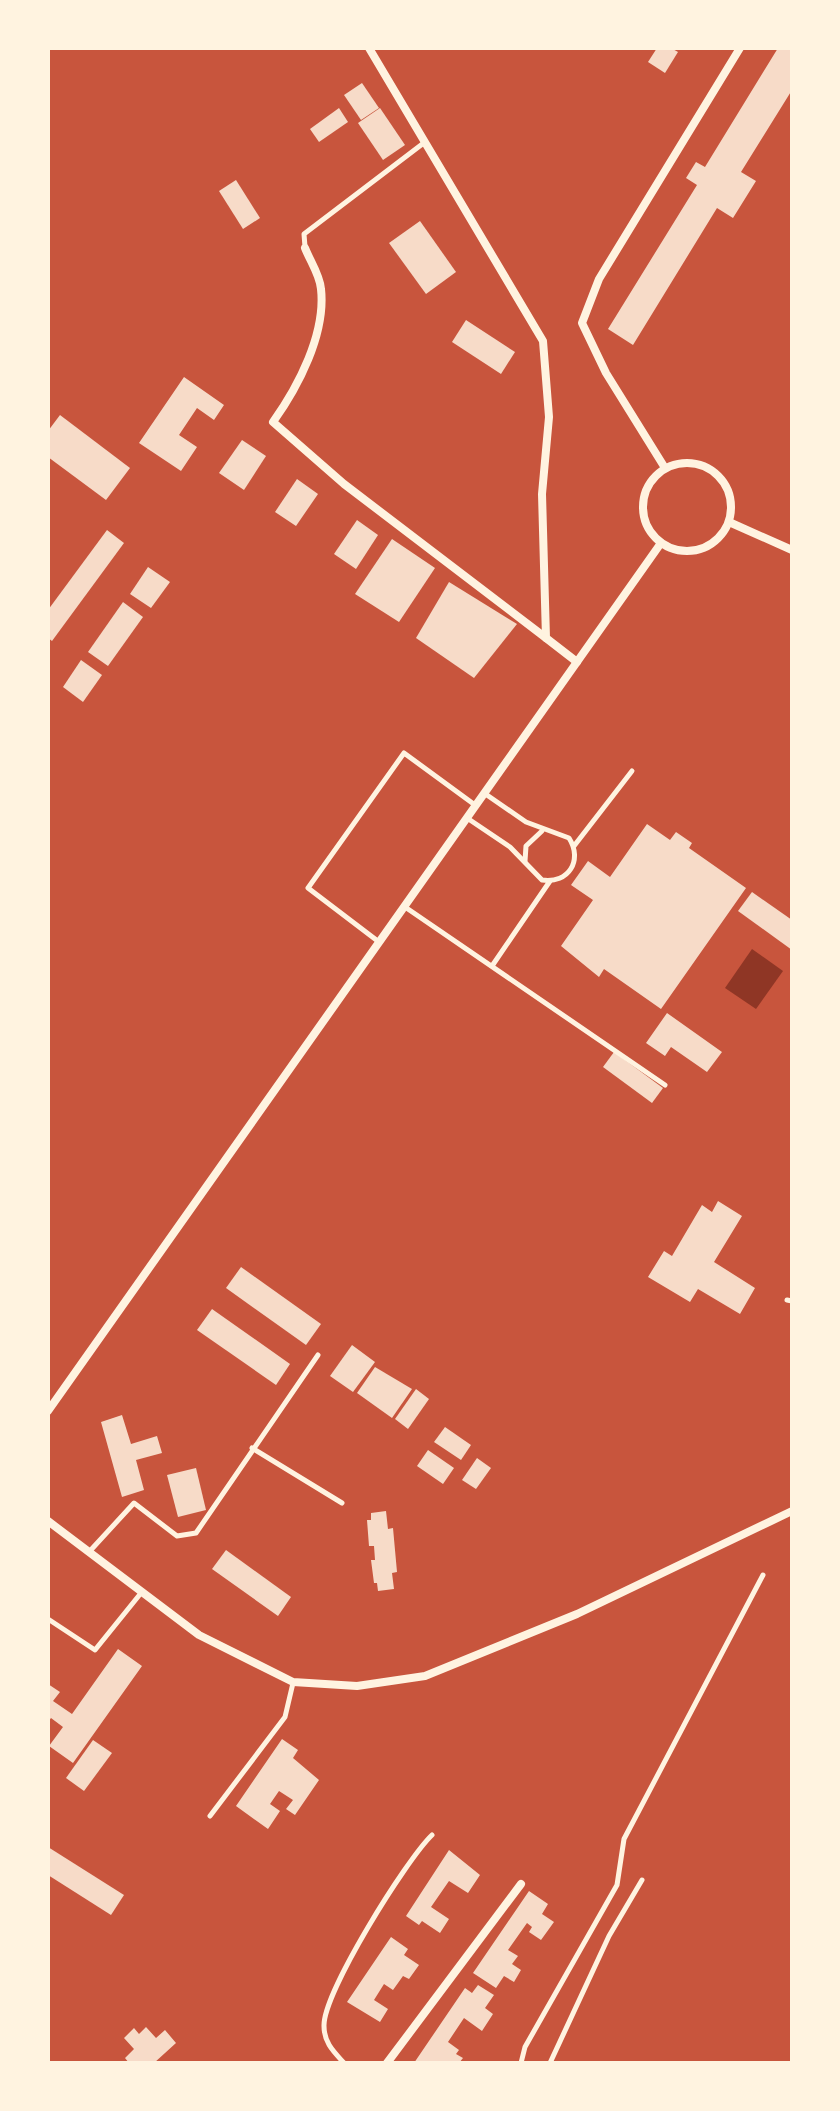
<svg xmlns="http://www.w3.org/2000/svg" width="840" height="2111" viewBox="0 0 840 2111" font-family="'Public Sans',sans-serif">
<rect width="100%" height="100%" fill="#c8553d"/>
<path fill="#8f3625" d="M752,949L783,971L756,1009L725,988Z"/>
<g fill="#f7dbc8">
<path d="M657,48H671L678,52L665,73L648,62Z"/>
<path d="M778,48H792V90L741,172L756,181L733,218L717,208L633,345L608,329L697,185L686,178L696,162L705,167Z"/>
<path d="M362,83L379,108L361,120L344,95Z"/>
<path d="M339,108L348,122L319,142L310,129Z"/>
<path d="M380,108L405,145L383,160L358,123Z"/>
<path d="M236,180L260,218L243,229L219,191Z"/>
<path d="M420,221L456,272L426,294L389,243Z"/>
<path d="M466,320L515,352L501,374L452,342Z"/>
<path d="M184,377L224,405L214,420L197,408L179,435L197,447L181,471L139,443Z"/>
<path d="M60,415L130,468L106,500L48,457V431Z"/>
<path d="M242,440L266,456L244,490L219,473Z"/>
<path d="M297,479L318,494L296,526L275,512Z"/>
<path d="M357,520L378,535L356,569L334,554Z"/>
<path d="M107,530L124,543L52,641L48,638V610Z"/>
<path d="M392,539L435,568L399,622L355,594Z"/>
<path d="M148,567L170,582L151,608L130,594Z"/>
<path d="M449,582L517,624L474,678L416,638Z"/>
<path d="M123,602L143,617L108,666L88,652Z"/>
<path d="M81,660L102,675L83,702L63,687Z"/>
<path d="M647,824L670,840L676,832L692,843L689,848L746,888L661,1009L604,969L599,977L561,946L593,900L571,885L588,861L610,877Z"/>
<path d="M752,892L792,920V950L738,911Z"/>
<path d="M667,1013L722,1052L707,1072L671,1047L665,1056L646,1043Z"/>
<path d="M614,1052L663,1088L652,1103L603,1067Z"/>
<path d="M718,1201L742,1216L714,1262L755,1288L740,1314L698,1289L690,1302L648,1277L664,1251L672,1256L702,1205L712,1212Z"/>
<path d="M241,1267L321,1324L306,1345L226,1288Z"/>
<path d="M212,1309L290,1364L276,1385L197,1330Z"/>
<path d="M352,1345L375,1362L353,1392L330,1376Z"/>
<path d="M375,1367L412,1389L392,1418L357,1393Z"/>
<path d="M416,1389L429,1399L408,1429L395,1419Z"/>
<path d="M122,1415L131,1444L157,1436L162,1453L136,1460L144,1490L122,1497L101,1422Z"/>
<path d="M445,1427L471,1445L461,1460L434,1442Z"/>
<path d="M428,1450L454,1468L443,1484L417,1466Z"/>
<path d="M477,1458L491,1468L476,1489L462,1480Z"/>
<path d="M196,1468L206,1510L178,1517L167,1475Z"/>
<path d="M386,1511L388,1529L393,1528L397,1572L392,1573L394,1589L378,1591L377,1583H374L371,1560H375L374,1546H369L367,1520H371V1513Z"/>
<path d="M226,1550L291,1597L278,1616L212,1569Z"/>
<path d="M118,1649L142,1666L73,1763L49,1746L63,1727L51,1718L48,1722V1684L60,1692L53,1701L72,1714Z"/>
<path d="M282,1739L298,1750L293,1758L319,1780L295,1815L286,1809L293,1800L279,1791L270,1804L280,1811L268,1829L236,1806Z"/>
<path d="M93,1740L112,1753L84,1791L66,1778Z"/>
<path d="M48,1847L124,1895L111,1915L48,1875Z"/>
<path d="M449,1850L480,1875L468,1893L449,1881L431,1907L449,1919L440,1933L422,1921L419,1925L406,1916Z"/>
<path d="M529,1891L548,1904L542,1914L554,1922L541,1940L529,1932L532,1927L527,1923L508,1950L518,1956L512,1964L521,1970L514,1982L504,1976L496,1988L473,1973Z"/>
<path d="M391,1937L408,1949L404,1955L419,1965L409,1979L403,1976L393,1990L384,1984L374,2000L388,2009L380,2022L347,2002Z"/>
<path d="M478,1985L494,1995L485,2008L493,2014L482,2031L464,2018L448,2042L459,2050L456,2054L463,2058L459,2063H414L465,1988L472,1993Z"/>
<path d="M146,2027L156,2038L165,2030L176,2043L154,2063H129L125,2058L134,2049L124,2038L134,2028L139,2034Z"/>
</g>
<g fill="none" stroke-linecap="round" stroke-linejoin="round">
<g stroke="#fff3e0" stroke-width="5">
<path d="M305,247L304,234L425,142"/>
<path d="M467,818L510,847L542,880C569,884 583,860 569,838L526,822L484,793"/>
<path d="M574,846L632,771"/>
<path d="M525,861L526,846L542,831"/>
<path d="M405,907L665,1085"/>
<path d="M379,942L308,888L404,753L475,805"/>
<path d="M492,966L550,881"/>
<path d="M787,1300L792,1301"/>
<path d="M252,1448L342,1503"/>
<path d="M89,1552L134,1503L177,1536L196,1533L318,1355"/>
<path d="M48,1619L95,1650L141,1593"/>
<path d="M210,1816L285,1717L293,1683"/>
<path d="M344,2063C334,2052 324,2043 324,2026C323,1993 406,1860 432,1835"/>
<path d="M521,2063L525,2047L617,1885L624,1839L763,1575"/>
<path d="M550,2063L609,1936L642,1880"/>
</g>
<g stroke="#fff3e0" stroke-width="8">
<path d="M369,48L543,341L549,417L542,494L546,638L577,662"/>
<path d="M305,248C310,261 320,275 321,289C326,334 298,387 273,422L344,484L546,638"/>
<circle cx="687" cy="507" r="44"/>
<path d="M665,468L606,373L582,323L599,279L740,48"/>
<path d="M729,522L792,550"/>
<path d="M48,1411L661,543"/>
<path d="M48,1521L199,1635L293,1682L357,1686L425,1676L577,1614L792,1511"/>
<path d="M387,2063L521,1884"/>
</g>
</g>
<rect width="840" height="2111" fill="none" stroke="#fff3e0" stroke-width="100"/>
</svg>
